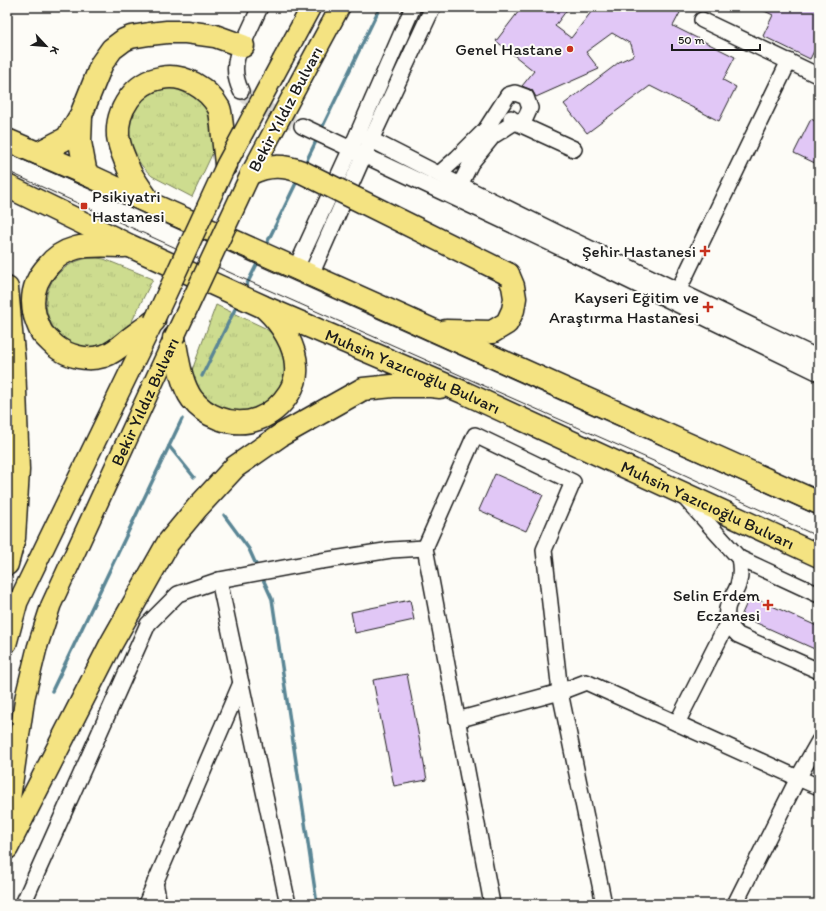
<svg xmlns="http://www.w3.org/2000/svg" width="826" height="911" viewBox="0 0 826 911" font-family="Itim,sans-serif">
<defs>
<pattern id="grass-tufts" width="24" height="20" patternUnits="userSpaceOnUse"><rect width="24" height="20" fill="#cddc8f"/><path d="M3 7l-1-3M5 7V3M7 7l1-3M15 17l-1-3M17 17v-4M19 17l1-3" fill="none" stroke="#afbc7b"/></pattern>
</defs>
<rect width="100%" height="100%" fill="#fdfcf7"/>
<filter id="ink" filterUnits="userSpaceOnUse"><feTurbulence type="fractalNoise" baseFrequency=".025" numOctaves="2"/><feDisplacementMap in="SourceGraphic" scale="8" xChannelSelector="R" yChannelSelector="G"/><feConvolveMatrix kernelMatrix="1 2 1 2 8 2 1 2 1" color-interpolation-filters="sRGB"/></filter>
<g filter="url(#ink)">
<g fill="url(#grass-tufts)" stroke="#747c56">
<path d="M168,88H175L183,89L211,107L215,148L192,197L152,176C118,147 120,99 168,88Z"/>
<path d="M88,258H97L104,259L153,279C146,292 140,305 134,317C131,322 129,329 126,334C122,338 112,341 107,343C104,344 101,346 99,347C91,349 82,348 75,345C65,341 55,333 51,323C36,292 57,264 88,258Z"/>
<path d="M216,305L265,328L270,332L280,342L290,373L264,410L228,414L201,397L191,373Z"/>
</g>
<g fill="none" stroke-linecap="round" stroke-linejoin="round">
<g stroke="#5a8695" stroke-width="3.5">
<path d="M320,132L380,7"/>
<path d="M304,166L318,137"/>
<path d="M265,247L298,179"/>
<path d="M244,290L259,260"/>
<path d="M202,376L238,303"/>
<path d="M169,446L194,477"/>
<path d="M224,515L249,549L258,569"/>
<path d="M262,577L272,599L317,904"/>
<path d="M52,691L182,419"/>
</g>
</g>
<g fill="#e1c7f6" stroke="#1c1c1c">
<path d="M522,7H569L555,26L571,38L595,7H683L673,26L735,57L723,80L736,87L719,121L650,86L587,133L564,104L613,67L619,62L634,55L631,44L612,33L586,52L599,69L536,97L532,90L522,86L534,71L496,41Z"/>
<path d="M756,7H819V41L810,59L763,36L773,15Z"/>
<path d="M811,119L819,123V165L794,153Z"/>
<path d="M495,474L543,495L526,531L479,510Z"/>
<path d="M750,596L819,627V651L741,616Z"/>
<path d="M410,600L414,620L355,633L351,612Z"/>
<path d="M407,674L427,780L394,786L373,680Z"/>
</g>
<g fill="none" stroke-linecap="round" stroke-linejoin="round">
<path stroke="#dbdad6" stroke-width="15" stroke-dasharray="15 8" stroke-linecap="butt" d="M241,91C255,107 283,117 302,126"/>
<g stroke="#1c1c1c" stroke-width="18">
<g id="minor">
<path d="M702,20L819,76"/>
<path d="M241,91C235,79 234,69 237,57L260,7"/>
<path d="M511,118L515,122L574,149"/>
<path d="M302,126L578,256L819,373"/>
<path d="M358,133L452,181L568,238L819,358"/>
<path d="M439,174L457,158L486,129L508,95L515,93L526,97L530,108L525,119L515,122L493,136L471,163L460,185"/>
<path d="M296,268L358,133L413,7"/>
<path d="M311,275L364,155L433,7"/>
<path d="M675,300L678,291L789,61"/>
<path d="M684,497L739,558C741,567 741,576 738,585C736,592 731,598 728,605C724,617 729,627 738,635L819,671"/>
<path d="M739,558L819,595"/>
<path d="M457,720L560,692L604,904"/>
<path d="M677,723L728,622"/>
<path d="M819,741L798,778L819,787"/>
<path d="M155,882L159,904"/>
<path d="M23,904L148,624L178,594L219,580"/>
<path d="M146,904L241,683"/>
<path d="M288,904L219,580L321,561L391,550L425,548"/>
<path d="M492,904L425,548L475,435L573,482L544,550L560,692L586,682L798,778L735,904"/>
</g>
</g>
<g stroke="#1c1c1c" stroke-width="22">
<g id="major">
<path d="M283,59L311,7"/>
<path d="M306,70L340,7"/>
<path d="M7,643L18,602L154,321"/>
<path id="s1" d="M7,816L9,809L25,697L37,648L51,605L174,338"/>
</g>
</g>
<g stroke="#1c1c1c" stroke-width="25">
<g id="highway">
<path d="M81,116L80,142L86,174"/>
<path d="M7,140L86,174L151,204L819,503"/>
<path d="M38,153L67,138L81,115L102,63L112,49L124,40L131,37L149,34L167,32H186L215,36L243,46"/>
<path id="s2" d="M7,186L130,246L264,307L465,393L819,556"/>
<path d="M151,204C144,194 137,184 131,174C128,168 126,162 124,157C121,150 119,144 118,136C116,111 134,82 161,78C183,73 208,88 219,108C221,113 221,120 222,126C223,139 225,152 226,165"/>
<path d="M124,246C109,246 91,244 76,248C65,251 55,257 48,266C35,280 30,297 35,316C37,322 39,328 42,333C46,338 51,342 55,346C69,357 87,361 104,356C113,353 120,347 127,341C136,334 145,328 154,321"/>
<path d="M7,288L14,364L18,470L14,538L7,564"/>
<path d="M446,331L492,332L507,323L513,310L515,298L513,286L508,274"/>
<path d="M174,338C178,358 180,382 192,399C199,408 207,414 218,418C246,429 273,418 289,393C294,385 297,376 296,367C296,346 281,323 266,309"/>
<path d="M7,848L111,644L168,543L197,508L235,467L281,435L363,389L393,386H431L440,387"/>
</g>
</g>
<use href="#minor" stroke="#fdfcf7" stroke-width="15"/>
<use href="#major" stroke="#f4e382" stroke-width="19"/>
<use href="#highway" stroke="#f4e382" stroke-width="22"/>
<g stroke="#1c1c1c" stroke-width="1">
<path d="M7,153L89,189L250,260L819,516"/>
<path d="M7,171L255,284L685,475L819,537"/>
</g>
<g stroke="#1c1c1c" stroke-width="22" stroke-linecap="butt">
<g id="major-bridge">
<path d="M154,321L226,165L283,59"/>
<path d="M174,338L251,173L306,70"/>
</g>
</g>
<g stroke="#1c1c1c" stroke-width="25" stroke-linecap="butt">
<path id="highway-bridge" d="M251,173C269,165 283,165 302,172L508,274"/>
</g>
<use href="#major-bridge" stroke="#f4e382" stroke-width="19"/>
<use href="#highway-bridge" stroke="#f4e382" stroke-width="22"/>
</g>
</g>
<g fill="#c8321e" stroke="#fdfcf7" stroke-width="1.5">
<circle cx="570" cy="49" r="4"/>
<rect x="80" y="202" width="8" height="8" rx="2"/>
<path d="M703 245h4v4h4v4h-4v4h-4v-4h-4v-4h4z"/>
<path d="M706 301h4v4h4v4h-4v4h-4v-4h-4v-4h4z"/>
<path d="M766 599h4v4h4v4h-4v4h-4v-4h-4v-4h4z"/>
</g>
<g text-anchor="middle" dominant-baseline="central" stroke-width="4" stroke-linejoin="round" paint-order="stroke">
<g font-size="17" fill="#1c1c1c" stroke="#fdfcf7" text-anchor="end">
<text x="562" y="49">Genel Hastane</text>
<text x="92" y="196" text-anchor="start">Psikiyatri<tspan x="92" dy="20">Hastanesi</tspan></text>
<text x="696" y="251">Şehir Hastanesi</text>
<text x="699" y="297">Kayseri Eğitim ve<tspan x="699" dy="20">Araştırma Hastanesi</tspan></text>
<text x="760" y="595">Selin Erdem<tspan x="760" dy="20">Eczanesi</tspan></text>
</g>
<g font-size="17" fill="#1c1c1c" stroke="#fdfcf7">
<text transform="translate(285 109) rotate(-62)">Bekir Yıldız Bulvarı</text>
<text stroke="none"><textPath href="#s2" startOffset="446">Muhsin Yazıcıoğlu Bulvarı</textPath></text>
<text stroke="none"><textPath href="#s1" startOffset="440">Bekir Yıldız Bulvarı</textPath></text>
<text stroke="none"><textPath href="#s2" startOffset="770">Muhsin Yazıcıoğlu Bulvarı</textPath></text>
</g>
</g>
<rect width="826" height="911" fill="none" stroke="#fdfcf7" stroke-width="24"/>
<rect x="12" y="12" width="802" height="887" fill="none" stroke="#1c1c1c" stroke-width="1.5" filter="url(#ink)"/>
<g transform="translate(46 46) rotate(116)" stroke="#fdfcf7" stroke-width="3" paint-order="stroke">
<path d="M0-3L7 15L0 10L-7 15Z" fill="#1c1c1c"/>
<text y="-6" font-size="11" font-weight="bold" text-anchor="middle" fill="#1c1c1c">K</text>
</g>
<path d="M672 44v6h88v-6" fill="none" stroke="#1c1c1c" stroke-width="2"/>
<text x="678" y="44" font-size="12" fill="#1c1c1c" stroke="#fdfcf7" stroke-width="3" paint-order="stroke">50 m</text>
</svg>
